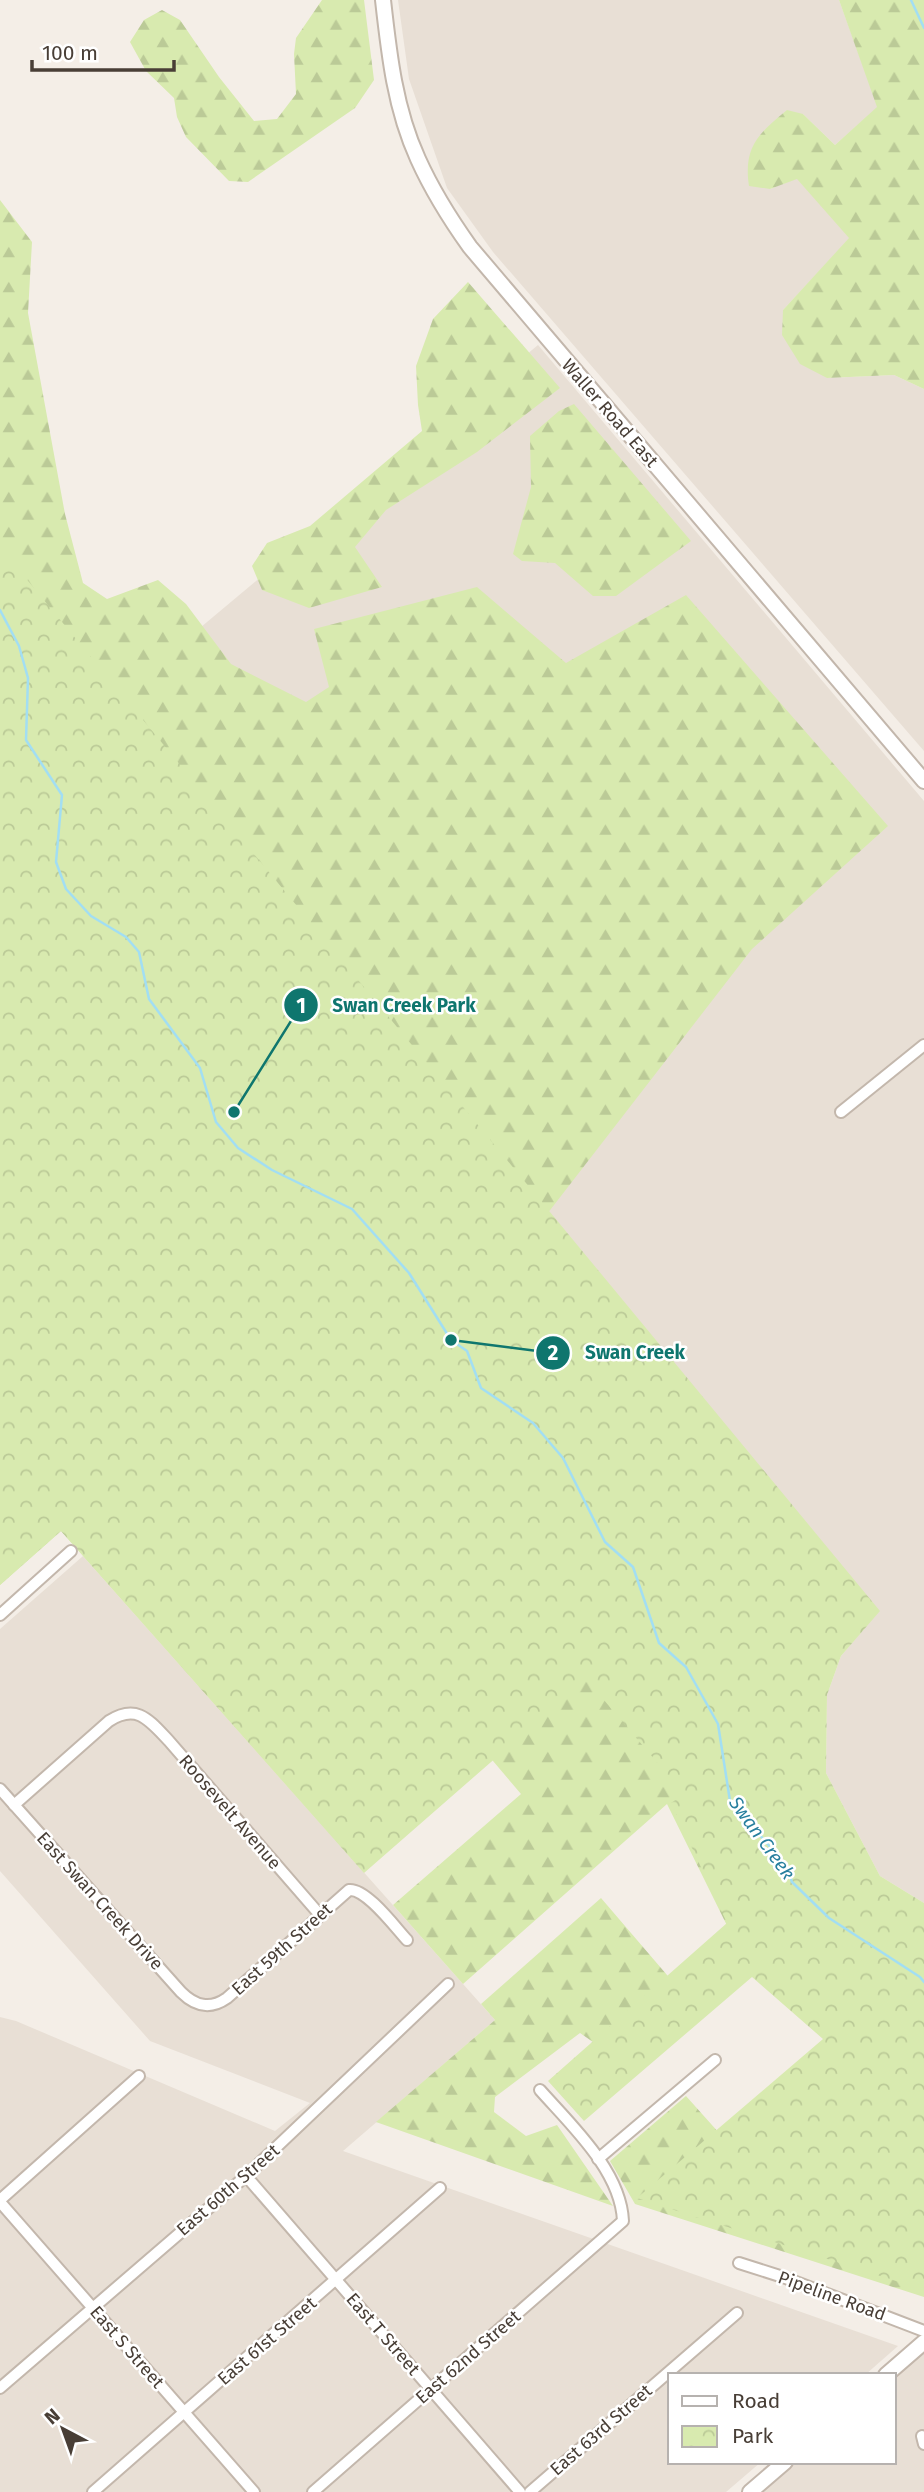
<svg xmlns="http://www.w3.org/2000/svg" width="924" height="2492" viewBox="0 0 924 2492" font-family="'Fira Sans',sans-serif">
<defs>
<pattern id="forest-firs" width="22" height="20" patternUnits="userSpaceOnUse" patternTransform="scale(1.75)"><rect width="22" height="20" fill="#d8eaaf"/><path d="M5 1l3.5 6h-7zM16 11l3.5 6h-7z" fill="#bbca97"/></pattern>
<pattern id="park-crowns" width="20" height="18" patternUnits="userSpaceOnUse" patternTransform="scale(1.75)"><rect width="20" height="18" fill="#d8eaaf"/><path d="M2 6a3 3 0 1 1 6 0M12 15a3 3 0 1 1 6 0" fill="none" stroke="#bbca97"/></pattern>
</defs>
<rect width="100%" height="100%" fill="#f4eee7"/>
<g fill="#e8dfd5">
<path d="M398,0H839L878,107L835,145L803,114L770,189L797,178L850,238L783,310L827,378L894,375L924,389V751L493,252L447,188L409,79Z"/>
<path d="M538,345L924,801V1903L880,1876L826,1773L827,1695L841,1656L879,1611L121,694Z"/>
<path d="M83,1556L495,2020L343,2151L898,2346L865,2375H670V2462H761L726,2492H0V2017L16,2021L275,2131L310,2103L150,2041L0,1871V1629Z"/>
<path d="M924,2350V2492H760L794,2462H894V2375Z"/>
</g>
<g fill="url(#forest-firs)">
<path d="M322,0H364L374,80L355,108L248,182L229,181L186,137L177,117L174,98L146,71L130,42L144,20L162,10L180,20L219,77L254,121L277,119L296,94L294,54L296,38Z"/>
<path d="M839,0H924V389L894,375L827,378L800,364L782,335L783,310L849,238L797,179L770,189L749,186C743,147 759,133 787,110L803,114L835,145L877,107Z"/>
<path d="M0,200L32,242L28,313L65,514L83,583L107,599L158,580L186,604L231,664L306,702L329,687L314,629L477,587L566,663L686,595L888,826L752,949L544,1218L812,1677V1753L851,1852L924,1915V2297L635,2204L610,2161L686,2096L720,2134L834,2037L746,1964L667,1804L463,1984L393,1905L521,1794L482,1748L353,1860L61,1531L0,1585Z"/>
<path d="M468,282L560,388L477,452L386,510L355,547L382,587L309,608L262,590L252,566L267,543L310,526L422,431L418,405L416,366L433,319Z"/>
<path d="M574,404L691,541L616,596H593L555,563L522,561L513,554L531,487L530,436L559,411Z"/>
<path d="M601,1898L679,1989L606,2051L580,2033L495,2097L494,2112L526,2136L557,2125L613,2206L376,2122L495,2020L481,2004Z"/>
</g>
<path fill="url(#park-crowns)" d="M0,547L880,1611L841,1656L827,1695L826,1773L880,1876L924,1903V2290L637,2198L823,2039L752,1977L584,2121L548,2081L727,1923L671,1803L684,1794L586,1679L364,1873L61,1531L0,1585Z"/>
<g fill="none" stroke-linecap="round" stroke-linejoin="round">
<g stroke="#a2def3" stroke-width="2.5">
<path d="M911,0L924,28"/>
<path d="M0,610L19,646L28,678L26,740L62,795L56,862L66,889L91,916L126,937L139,952L149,999L200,1068L216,1122L238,1148L272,1170L352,1209L409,1273L451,1340L467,1351L481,1388L533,1423L563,1458L605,1542L633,1567L659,1643L686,1667L718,1724L730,1801L786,1865L792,1882L829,1918L920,1977L924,1982"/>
</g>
<g stroke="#c3b7ac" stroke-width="14">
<g id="minor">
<path d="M841,1112L924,1045"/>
<path d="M0,1615L71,1551"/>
<path d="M0,1789L181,1992C195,2006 210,2010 227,1998L349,1890C366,1888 395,1927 407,1940"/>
<path d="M14,1805L109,1721C137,1703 149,1720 169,1741L320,1915"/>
<path d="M598,2159L715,2060"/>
<path d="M246,2176L520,2492"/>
<path d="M0,2200L139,2076"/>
<path d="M0,2202L254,2492"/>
<path d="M739,2263L783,2277L924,2331"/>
<path d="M0,2388L246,2176L448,1984"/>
<path d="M922,2436L924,2444"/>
<path d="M93,2492L440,2188"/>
<path d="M313,2492L623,2221C621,2171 571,2125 540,2090"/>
<path d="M530,2492L737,2313"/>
</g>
</g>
<g stroke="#c3b7ac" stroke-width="18">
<g id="tertiary">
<path d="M383,0C389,54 395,109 418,159C432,190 450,219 470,247L924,781"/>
<path d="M886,2375L924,2342"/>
<path d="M750,2492L785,2462"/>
</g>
</g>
<use href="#minor" stroke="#fff" stroke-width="10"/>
<use href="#tertiary" stroke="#fff" stroke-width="14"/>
</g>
<g text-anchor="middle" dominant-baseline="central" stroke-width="5" stroke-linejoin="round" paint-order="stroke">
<g font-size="18" fill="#483e36" stroke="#fff">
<text transform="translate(610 413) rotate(49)">Waller Road East</text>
<text transform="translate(230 1812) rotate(49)">Roosevelt Avenue</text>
<text transform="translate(100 1901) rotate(48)">East Swan Creek Drive</text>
<text transform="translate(282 1949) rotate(-42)">East 59th Street</text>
<text transform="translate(228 2190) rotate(-41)">East 60th Street</text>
<text transform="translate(832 2296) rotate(20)">Pipeline Road</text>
<text transform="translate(383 2334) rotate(49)">East T Street</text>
<text transform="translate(267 2341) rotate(-41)">East 61st Street</text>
<text transform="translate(127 2347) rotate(49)">East S Street</text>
<text transform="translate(468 2357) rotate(-41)">East 62nd Street</text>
<text transform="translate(601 2430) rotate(-41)">East 63rd Street</text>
</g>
<g font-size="19" font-style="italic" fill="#277f9e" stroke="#fff">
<text transform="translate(762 1838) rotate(54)">Swan Creek</text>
</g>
</g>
<path fill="none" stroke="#0f766e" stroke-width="2.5" d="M234 1112L301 1005M451 1340L553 1353"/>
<g fill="#0f766e" stroke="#fff" stroke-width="2.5">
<circle cx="234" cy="1112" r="7"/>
<circle cx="451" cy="1340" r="7"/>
<circle cx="301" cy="1005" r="18"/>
<circle cx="553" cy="1353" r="18"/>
</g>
<g font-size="21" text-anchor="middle" font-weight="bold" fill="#fff">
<text x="301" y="1013">1</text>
<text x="553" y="1360">2</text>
</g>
<g font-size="19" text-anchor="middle" font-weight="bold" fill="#0f766e" stroke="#fff" stroke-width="5" stroke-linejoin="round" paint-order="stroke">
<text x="404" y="1012">Swan Creek Park</text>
<text x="635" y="1359">Swan Creek</text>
</g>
<rect x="668" y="2373" width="228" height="91" fill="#ffffff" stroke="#b6b2af" stroke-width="2"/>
<rect x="682" y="2396" width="35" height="10" fill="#ffffff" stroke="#b6b2af" stroke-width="2"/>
<text x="732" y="2408" font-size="21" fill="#483e36">Road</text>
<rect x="682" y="2426" width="35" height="21" fill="url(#park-crowns)" stroke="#b6b2af" stroke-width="2"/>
<text x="732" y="2443" font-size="21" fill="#483e36">Park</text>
<g transform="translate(63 2429) rotate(319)" stroke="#ffffff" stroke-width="5" paint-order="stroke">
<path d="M0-5L12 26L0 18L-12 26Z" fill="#483e36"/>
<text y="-10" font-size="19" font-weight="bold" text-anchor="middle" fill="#483e36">N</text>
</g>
<path d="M32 60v10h142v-10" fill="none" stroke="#483e36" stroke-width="3.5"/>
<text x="42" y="60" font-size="21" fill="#483e36" stroke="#ffffff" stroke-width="5" paint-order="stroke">100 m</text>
</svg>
